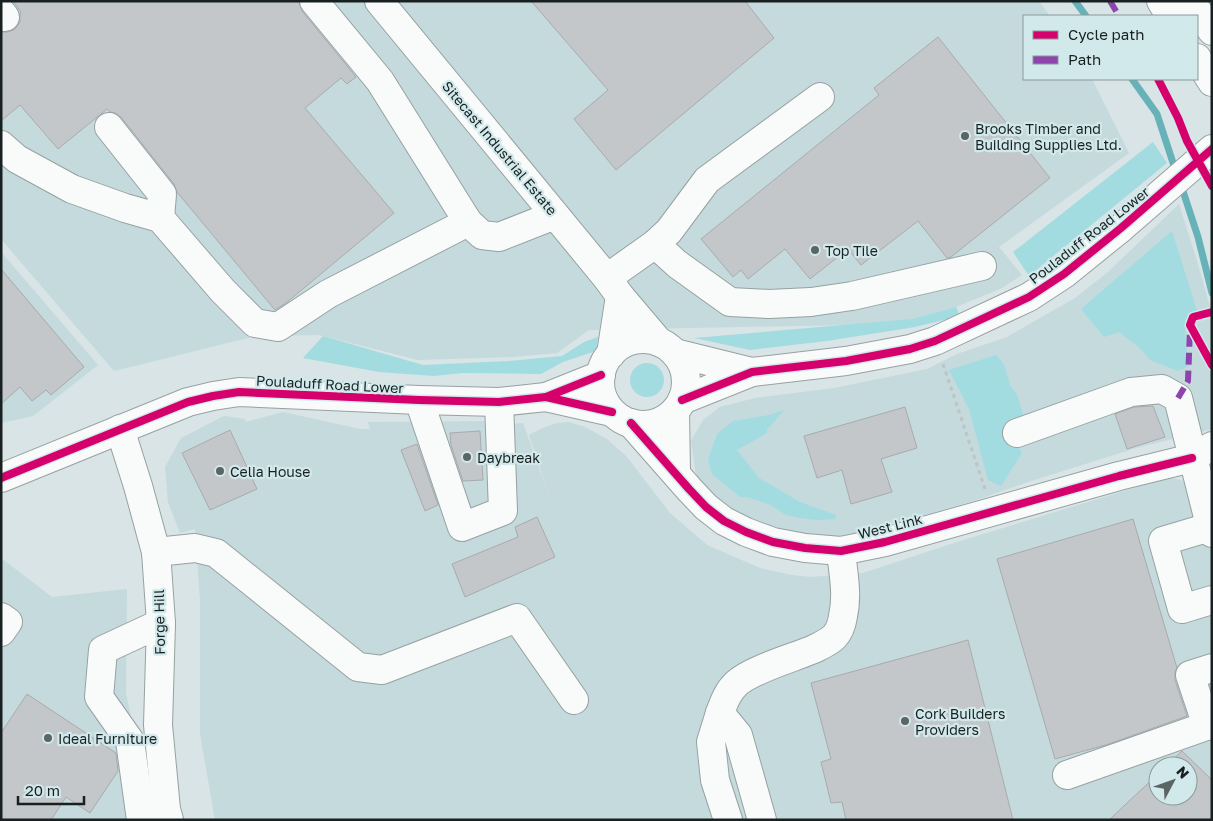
<svg xmlns="http://www.w3.org/2000/svg" width="1213" height="821" viewBox="0 0 1213 821" font-family="'Golos Text',sans-serif">
<rect width="100%" height="100%" fill="#d8e4e5"/>
<g fill="#c4dadc" fill-rule="evenodd">
<path d="M1,1H1039L1050,16H1024V79H1092L1129,153L999,247L1022,275L1002,288L956,307L910,320L847,325L589,330L557,353L513,357L418,360L319,335L256,336L114,371L1,239Z"/>
<path d="M1179,204L1197,261L1212,314V429L1136,448L1025,483L973,501L867,531L819,539L784,532L754,523L725,509L697,481L691,441L703,420L720,407L755,398L834,388L927,369L957,354L1007,337L1075,298L1108,272Z"/>
<path d="M1,252L98,365L33,416L1,423Z"/>
<path d="M283,412L360,429H370L368,422L509,421L511,424L523,423L551,501L529,435L540,429L557,423L569,422L585,427L607,439L627,457L670,513L707,545L760,568L791,575L811,577L863,573L957,542L1170,477L1212,490V820H215L200,734V600L195,529L180,533L168,502L165,467L181,438L224,416L245,419L246,422ZM1158,766H1188V796H1158Z"/>
<path d="M1,558L52,597L127,589L126,694L155,820H1Z"/>
</g>
<g fill="#a2dce1">
<path d="M1153,142L1167,163L1029,276L1013,252Z"/>
<path d="M1172,231L1197,311L1192,312L1185,333L1189,366L1178,371L1150,360L1140,348L1119,332L1104,337L1081,309Z"/>
<path d="M956,307L960,316L915,327L827,341L750,350L694,338L912,319Z"/>
<path d="M323,336L423,365L509,361L562,356L584,342L598,337L596,351L563,362L541,374L463,373L434,376L379,372L303,358Z"/>
<path d="M996,355L1004,364L1010,385L1017,395L1026,424L1011,432L1022,453L1001,486L988,480L969,409L949,370Z"/>
<circle cx="647" cy="380" r="17"/>
<path d="M784,410L767,430V433L737,450L759,478L800,502L836,515L835,519L817,520L800,518L786,515L771,505L747,497H740L712,474L708,460L717,434L733,421L769,415Z"/>
</g>
<g fill="none" stroke-linecap="round" stroke-linejoin="round">
<g stroke="#66b2b8" stroke-width="7">
<path d="M1075,1L1086,16"/>
<path d="M1132,79L1157,114L1176,172"/>
<path d="M1181,185L1198,237L1212,293"/>
</g>
</g>
<g fill="#c4c7ca" stroke="#a8abae">
<path d="M13,1H299L302,11L356,77L347,84L341,78L305,108L394,213L286,303L275,310L177,192L174,184L121,117L115,113L110,112L107,109L58,149L20,105L1,121V32H8L15,29L20,22V13L21,12Z"/>
<path d="M531,1H745L774,38L616,170L574,119L608,90Z"/>
<path d="M938,37L1050,178L951,257L947,258L918,221L861,265L848,249L810,279L785,249L748,279L741,270L733,277L701,239L879,95L874,88Z"/>
<path d="M1,269L84,367L51,395L46,390L32,401L20,387L1,404Z"/>
<path d="M1153,406L1165,437L1127,449L1115,414L1134,407Z"/>
<path d="M905,407L917,448L881,459L892,492L851,504L842,470L817,478L804,436Z"/>
<path d="M230,430L257,489L210,510L182,453Z"/>
<path d="M480,431L483,480L463,481L451,445L450,433Z"/>
<path d="M417,444L438,505L425,511L401,450Z"/>
<path d="M537,517L555,557L465,597L452,564L518,537L515,527Z"/>
<path d="M1133,519L1177,668L1175,672V680L1187,716L1109,744L1055,759L997,559Z"/>
<path d="M968,640L1013,820H846L842,802L831,803L821,762L831,759L811,683Z"/>
<path d="M27,694L116,753L118,771L90,813L66,797L51,820H1V733Z"/>
<path d="M1182,751L1212,780V820H1109L1158,774V796H1188V766H1166Z"/>
</g>
<g fill="none" stroke-linecap="round" stroke-linejoin="round">
<g stroke="#97a1a1" stroke-width="30">
<g id="minor">
<path d="M314,1L380,81L468,222L482,235L499,237L555,215"/>
<path d="M379,1L607,278L620,296L659,342"/>
<path d="M1,12L5,17"/>
<path d="M109,127L162,194L160,218"/>
<path d="M1,145L17,159L72,189L125,208L160,218L223,291L255,323L278,327L328,294L468,222"/>
<path d="M655,244L677,264L730,302L769,304L811,302L852,296L982,266"/>
<path d="M607,278L655,244L669,231L707,180L820,97"/>
<circle cx="643" cy="382" r="43"/>
<path d="M675,353L752,372"/>
<path d="M611,354L620,296"/>
<path d="M546,397L612,412"/>
<path d="M419,400L462,527L503,511L499,402"/>
<path d="M682,400L752,372L846,361L910,349L935,341L1029,297L1064,274L1121,228L1212,149"/>
<path d="M675,412L676,473"/>
<path d="M631,423L689,489L706,507L724,521L746,532L773,542L805,548L841,551L885,542L1119,476L1192,458"/>
<path d="M120,429L138,486L156,552L161,623L158,725L166,809L169,820"/>
<path d="M1017,433L1131,392L1162,389L1178,398L1212,533"/>
<path d="M1,478L188,402L213,396L239,392L419,400L499,402L546,397L601,375"/>
<path d="M1210,527L1163,541L1182,609L1212,600"/>
<path d="M156,552L195,548L216,553L358,667L382,670L517,618L574,700"/>
<path d="M1,617L8,622L1,632"/>
<path d="M720,713L711,742L715,780L728,820"/>
<path d="M1207,726L1190,675L1212,668"/>
<path d="M1067,775L1212,724"/>
<path d="M141,820L130,741L99,697L103,650L161,623"/>
<path d="M762,820L738,735L720,713C724,702 728,691 737,683C753,669 793,658 814,649C820,646 829,642 834,637C839,632 842,623 843,616C848,595 843,572 841,551"/>
</g>
</g>
<g stroke="#97a1a1" stroke-width="30">
<g id="highway">
<path d="M1161,1L1170,16"/>
<path d="M1190,1L1212,31"/>
<path d="M1197,58L1212,82"/>
<path d="M1192,458L1212,446"/>
</g>
</g>
<path stroke="#bfc4c4" stroke-width="3" stroke-dasharray="4 4" stroke-linecap="butt" d="M943,364L985,489"/>
<use href="#minor" stroke="#f9fbfb" stroke-width="28"/>
<use href="#highway" stroke="#f9fbfb" stroke-width="28"/>
<g stroke="#8e44ad" stroke-width="6" stroke-dasharray="12 6" stroke-linecap="butt">
<path d="M1110,1L1119,16"/>
<path d="M1178,398L1188,381L1190,328"/>
</g>
<g stroke="#d2e9eb" stroke-width="11">
<g id="cycleway">
<path d="M1158,79L1178,118L1187,141L1212,186"/>
<path d="M1212,312L1193,317L1190,325L1212,365"/>
<path d="M546,397L612,412"/>
<path d="M682,400L752,372L846,361L910,349L935,341L1029,297L1064,274L1121,228L1212,149"/>
<path d="M631,423L689,489L706,507L724,521L746,532L773,542L805,548L841,551L885,542L1119,476L1192,458"/>
<path d="M1,478L188,402L213,396L239,392L419,400L499,402L546,397L601,375"/>
</g>
</g>
<use href="#cycleway" stroke="#d6006c" stroke-width="8"/>
</g>
<g fill="#5b6566" stroke="#d2e9eb" stroke-width="2">
<circle cx="965" cy="136" r="5"/>
<circle cx="815" cy="250" r="5"/>
<circle cx="467" cy="457" r="5"/>
<circle cx="220" cy="471" r="5"/>
<circle cx="905" cy="721" r="5"/>
<circle cx="48" cy="738" r="5"/>
</g>
<g text-anchor="middle" dominant-baseline="central" stroke-width="4.5" stroke-linejoin="round" paint-order="stroke">
<g font-size="14" fill="#182021" stroke="#d2e9eb" text-anchor="start">
<text x="975" y="128">Brooks Timber and<tspan x="975" dy="16">Building Supplies Ltd.</tspan></text>
<text x="825" y="250">Top Tile</text>
<text x="477" y="457">Daybreak</text>
<text x="230" y="471">Celia House</text>
<text x="915" y="713">Cork Builders<tspan x="915" dy="16">Providers</tspan></text>
<text x="58" y="738">Ideal Furniture</text>
</g>
<g font-size="14" fill="#182021" stroke="#d2e9eb">
<text transform="translate(500 148) rotate(50)">Sitecast Industrial Estate</text>
<text transform="translate(1089 235) rotate(-38)">Pouladuff Road Lower</text>
<text transform="translate(330 384) rotate(3)">Pouladuff Road Lower</text>
<text transform="translate(890 526) rotate(-14)">West Link</text>
<text transform="translate(159 622) rotate(-91)">Forge Hill</text>
</g>
</g>
<rect width="1213" height="821" fill="none" stroke="#182021" stroke-width="5"/>
<rect x="1023" y="15" width="175" height="65" fill="#d2e9eb" stroke="#88999a"/>
<rect x="1033" y="31" width="25" height="8" fill="#d6006c" stroke="#88999a"/>
<text x="1068" y="40" font-size="15" fill="#182021">Cycle path</text>
<rect x="1033" y="56" width="25" height="8" fill="#8e44ad" stroke="#88999a"/>
<text x="1068" y="65" font-size="15" fill="#182021">Path</text>
<g transform="translate(1173 781) rotate(49)"><circle r="24" fill="#d2e9eb" stroke="#88999a"/>
<path d="M0-4L9 19L0 12L-9 19Z" fill="#5b6566"/>
<text y="-8" font-size="14" font-weight="bold" text-anchor="middle" fill="#182021">N</text>
</g>
<path d="M18 796v8h66v-8" fill="none" stroke="#182021" stroke-width="2.5"/>
<text x="25" y="796" font-size="15" fill="#182021" stroke="#d2e9eb" stroke-width="4" paint-order="stroke">20 m</text>
</svg>
